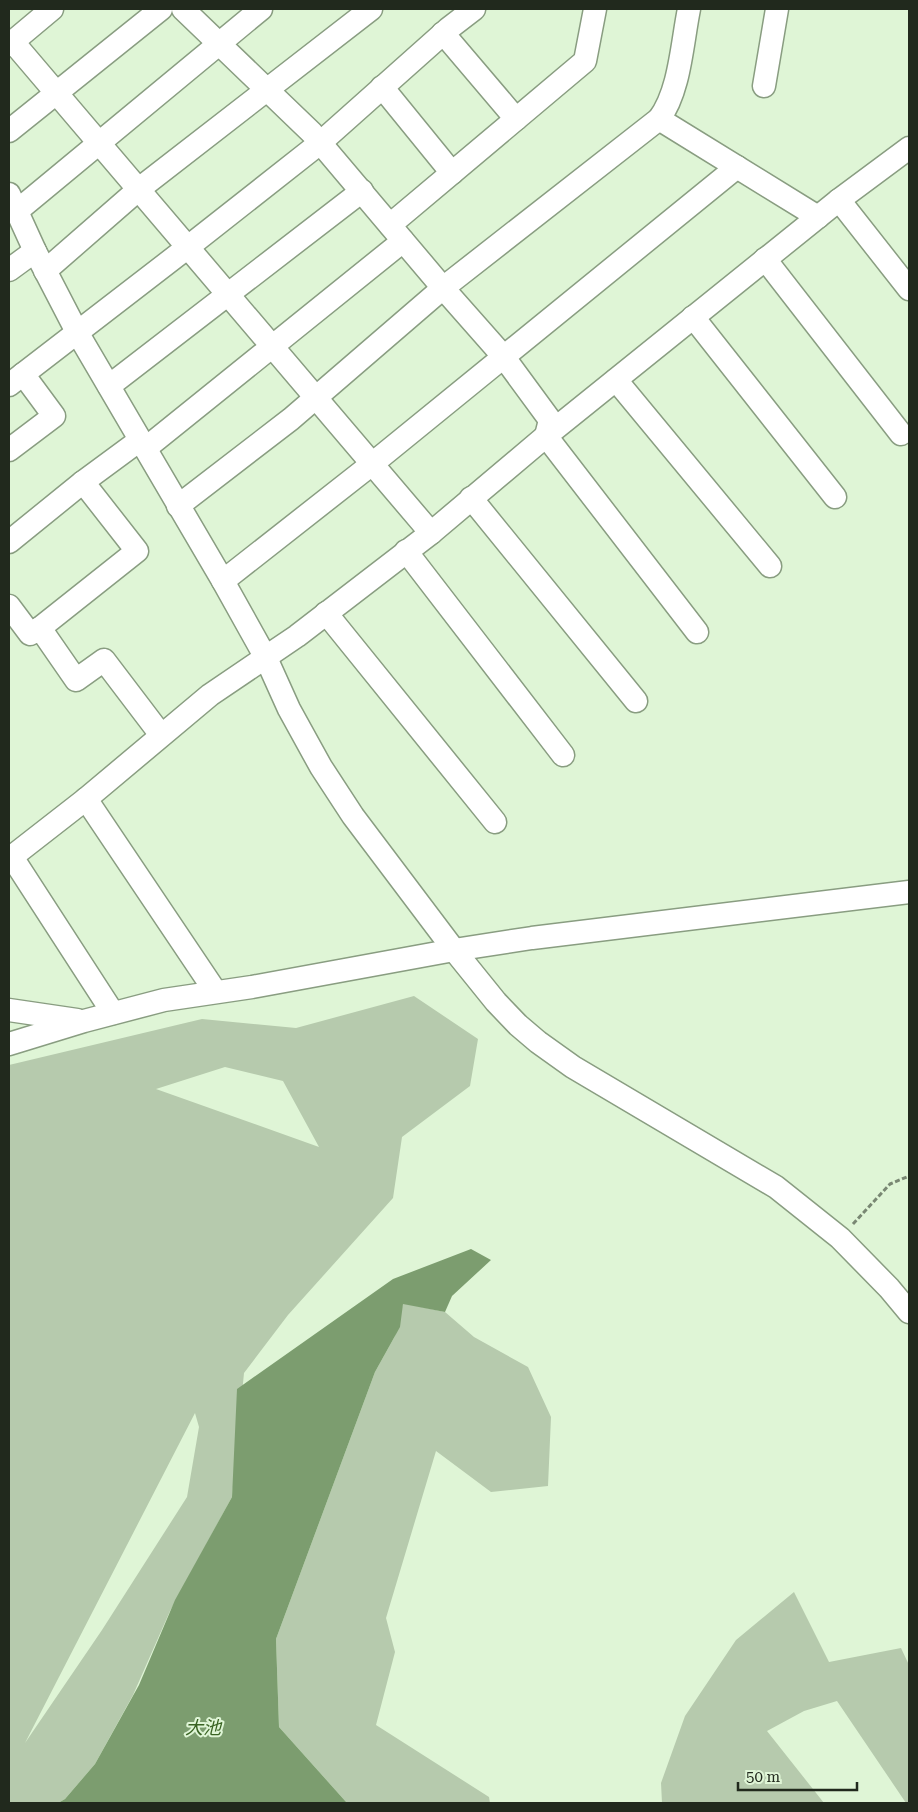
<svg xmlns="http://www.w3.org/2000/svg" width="918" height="1812" viewBox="0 0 918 1812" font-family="'Roboto Serif','Noto Sans JP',serif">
<rect width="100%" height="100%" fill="#dff5d6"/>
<g fill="#b6caad" fill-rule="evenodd">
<path d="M414,996L478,1039L470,1086L402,1137L393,1198L288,1315L244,1373L232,1497L170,1611L133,1695L95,1764L65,1799L58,1803H9V1065L202,1019L296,1028ZM225,1067L283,1081L319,1147L156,1089ZM195,1413L199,1427L187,1497L102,1630L25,1743Z"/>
<path d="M403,1303L445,1312L474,1337L528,1367L551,1417L548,1486L491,1492L436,1451L386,1618L395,1652L376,1725L489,1797L490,1803H347L279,1727L276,1639L375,1372L395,1336Z"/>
<path d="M794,1592L829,1662L901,1648L909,1665V1803H906L837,1701L804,1711L767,1731L824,1803H662L661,1783L685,1716L736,1640Z"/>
</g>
<path fill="#7c9d6f" d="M471,1249L491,1260L452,1296L445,1312L403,1304L400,1327L375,1372L276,1639L279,1727L347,1803H58L65,1799L95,1764L139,1685L175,1600L232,1497L237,1389L393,1279Z"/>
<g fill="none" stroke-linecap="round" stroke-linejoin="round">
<g stroke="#899d81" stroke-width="25">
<g id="minor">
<path d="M183,9L312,133L443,288L503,356L550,420L546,436"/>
<path d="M443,33L516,119"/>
<path d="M13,42L431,533"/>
<path d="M9,45L52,9"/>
<path d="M764,86L777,9"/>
<path d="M382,87L452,173"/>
<path d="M659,119L818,217"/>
<path d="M9,131L161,9"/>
<path d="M9,194L35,251L77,332L223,581L266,658L289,709L321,767L353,816L454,950L496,1002L518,1025L538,1042L573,1067L776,1187L840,1238L889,1288L909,1312"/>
<path d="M839,200L909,289"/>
<path d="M17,211L261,9"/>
<path d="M390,225L585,61L595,9"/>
<path d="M765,259L901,434"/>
<path d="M9,270L35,251"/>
<path d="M45,271L139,189L371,9"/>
<path d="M693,317L835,497"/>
<path d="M616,380L770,566"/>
<path d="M9,385L188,247L320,143L448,29L474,9"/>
<path d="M109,386L362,191"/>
<path d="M546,436L697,632"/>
<path d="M146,448L403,241"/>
<path d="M9,450L54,416L23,374"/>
<path d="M471,498L636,701"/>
<path d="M178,506L291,419L443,288L659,119C680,91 682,43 689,9"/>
<path d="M9,542L83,482L140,440"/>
<path d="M406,551L563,755"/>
<path d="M223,581L372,464L737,167"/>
<path d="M9,606L30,634L40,628L76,680L104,660L161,735"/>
<path d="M326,613L495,822"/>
<path d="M40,628L137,551L83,482"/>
<path d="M86,799L215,991"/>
<path d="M12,857L113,1013"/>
<path d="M9,859L86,799L210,695L297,636L431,533L546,436L839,200L909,148"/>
<path d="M9,1010L77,1020"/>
<path d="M9,1044L84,1021L164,1000L252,987L454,950L532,938L909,892"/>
</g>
</g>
<path stroke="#798773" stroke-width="3" stroke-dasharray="5 2.5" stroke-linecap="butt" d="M853,1224L890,1184L909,1176"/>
<use href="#minor" stroke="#fff" stroke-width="22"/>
</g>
<g text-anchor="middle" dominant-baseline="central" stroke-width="4" stroke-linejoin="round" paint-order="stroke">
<g font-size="18" font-style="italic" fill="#396323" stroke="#dff5d6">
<text x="203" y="1727">大池</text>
</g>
</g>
<rect width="918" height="1812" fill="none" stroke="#21291d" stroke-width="20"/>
<path d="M738 1782v8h119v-8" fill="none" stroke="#21291d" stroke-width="2.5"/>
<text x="746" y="1782" font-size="15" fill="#21291d" stroke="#dff5d6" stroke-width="4" paint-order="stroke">50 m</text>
</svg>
